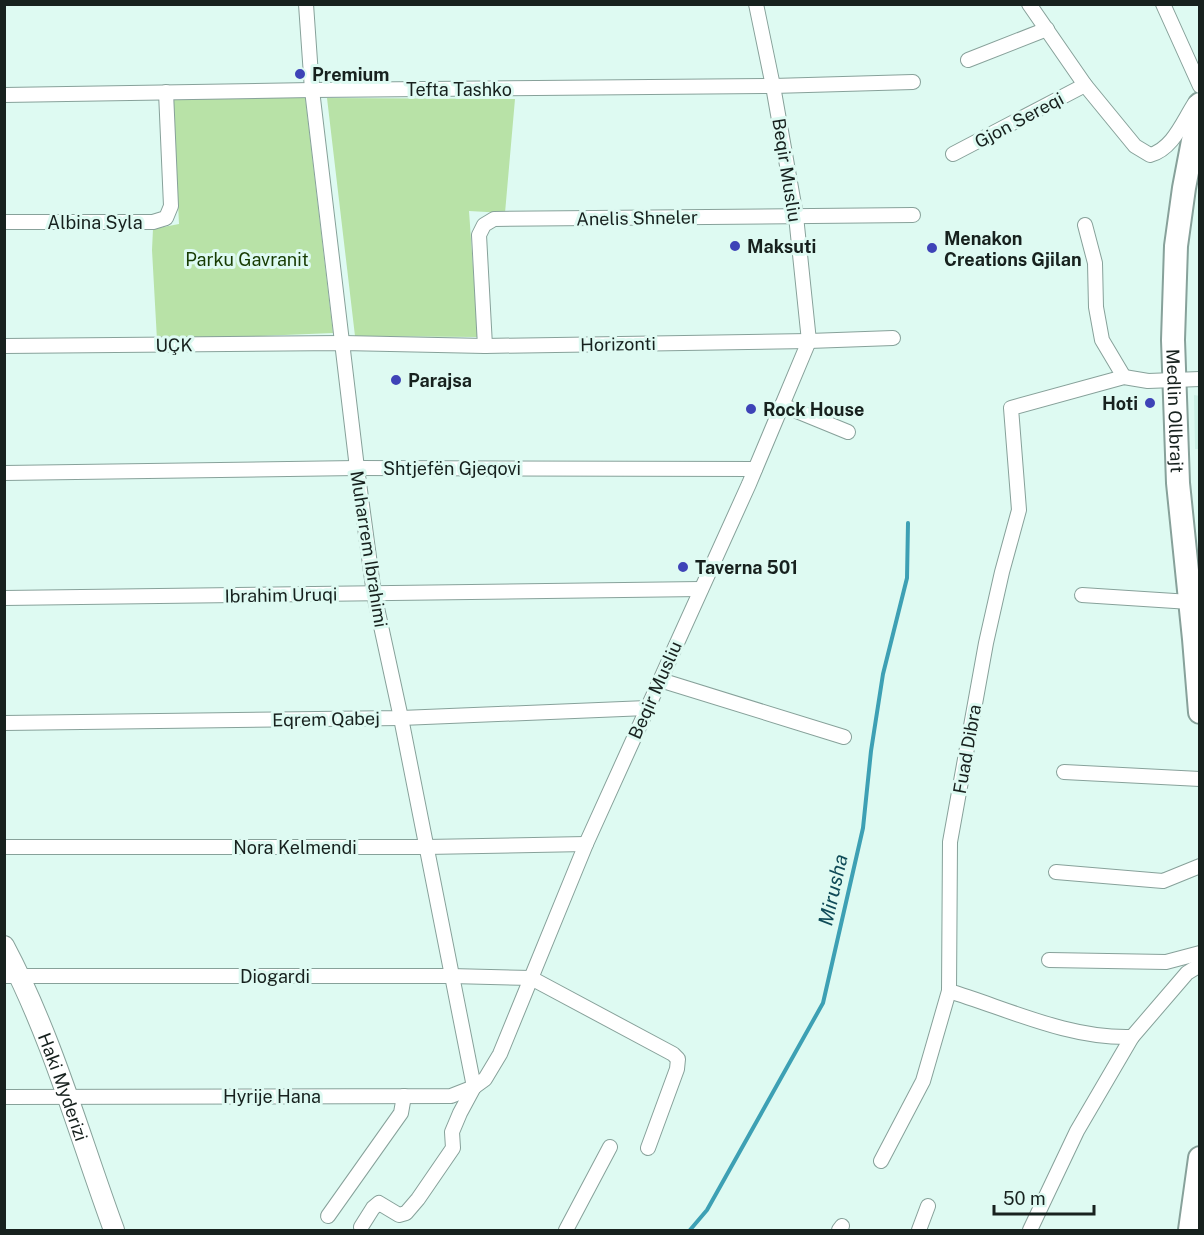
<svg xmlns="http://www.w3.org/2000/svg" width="1204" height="1235" viewBox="0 0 1204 1235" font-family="'Public Sans',sans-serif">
<rect width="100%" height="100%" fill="#defaf2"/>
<path fill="#ccf1e6" d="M1194,395L1200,396L1199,449H1195Z"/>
<g fill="#b8e2a7">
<path d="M305,96L333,333L157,340L152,250L153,229L179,224L173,99Z"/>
<path d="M327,98L515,99L505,213L469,211L478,337L355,336Z"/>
</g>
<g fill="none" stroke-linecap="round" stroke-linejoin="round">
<path stroke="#3da0b4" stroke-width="4" d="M690,1230L707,1210L823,1003L863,828L871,751L883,674L907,578L908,523"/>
<g stroke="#87a19a" stroke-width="16">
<g id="street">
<path d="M306,4L312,90L357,468L374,594L401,718L474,1087"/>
<path d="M1029,4L1085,85L1135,146L1150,155C1173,149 1183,121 1195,103"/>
<path d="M1163,4L1200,86"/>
<path d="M968,60L1047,29"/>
<path d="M4,95L312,90L773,86L913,82"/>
<path d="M953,154L1085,85"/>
<path d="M4,222H153L166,218L171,206L166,92"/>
<path d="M1085,225L1095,263L1096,307L1102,340L1124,377"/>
<path d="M4,346L343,343L485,346L809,341L893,338"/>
<path d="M485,346L479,235L484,225L494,219L913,215"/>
<path d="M1200,379L1148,381L1124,377L1011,408L1019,510L1002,572L986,643L950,842L949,991C1008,1009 1069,1039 1132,1037L1187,973L1200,965"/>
<path d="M782,405L848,432"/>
<path d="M4,473L357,468L755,469"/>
<path d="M1082,595L1190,602"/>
<path d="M4,598L701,589"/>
<path d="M660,680L844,737"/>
<path d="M4,723L401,718L647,708"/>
<path d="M1064,772L1200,779"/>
<path d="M4,847H426L586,844"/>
<path d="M1056,872L1163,881L1200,866"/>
<path d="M1049,960L1166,962L1200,953"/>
<path d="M4,976H451L531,978L673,1054L678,1059L677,1069L648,1148"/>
<path d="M4,1097L451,1096L474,1087L485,1079L500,1054L586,844L749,484L809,341L796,216L773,86L756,4"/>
<path d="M881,1161L923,1081L949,991"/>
<path d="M328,1216L401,1113L404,1096"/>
<path d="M361,1227L373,1208L379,1203L399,1215L406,1213L418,1199L453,1148L452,1132L460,1113L474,1087"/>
<path d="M566,1230L610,1147"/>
<path d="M839,1230L842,1226"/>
<path d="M919,1230L928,1206"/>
<path d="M1030,1230L1077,1131L1132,1037"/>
</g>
</g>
<g stroke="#87a19a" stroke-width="22">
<g id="secondary">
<path id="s1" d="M4,946C52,1036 79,1135 114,1230"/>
</g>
</g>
<g stroke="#87a19a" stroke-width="26">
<g id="primary">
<path id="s2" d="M1200,104L1184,188L1176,246L1173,340L1178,483L1194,639L1200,712"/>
<path d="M1190,1230L1200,1158"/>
</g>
</g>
<use href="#street" stroke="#fff" stroke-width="14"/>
<use href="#secondary" stroke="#fff" stroke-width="20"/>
<use href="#primary" stroke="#fff" stroke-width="22"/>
</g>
<g fill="#3e43b7" stroke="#defaf2" stroke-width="2">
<circle cx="300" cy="74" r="6"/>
<circle cx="735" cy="246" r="6"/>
<circle cx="932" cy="248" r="6"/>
<circle cx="396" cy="380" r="6"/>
<circle cx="1150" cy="403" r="6"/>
<circle cx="751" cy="409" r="6"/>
<circle cx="683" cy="567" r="6"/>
</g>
<g text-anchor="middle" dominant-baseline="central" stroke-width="6" stroke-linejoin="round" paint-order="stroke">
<g font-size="18" font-weight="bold" fill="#17211e" stroke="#defaf2" text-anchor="start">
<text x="312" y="74">Premium</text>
<text x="944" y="238">Menakon<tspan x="944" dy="21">Creations Gjilan</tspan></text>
<text x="747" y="246">Maksuti</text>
<text x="408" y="380">Parajsa</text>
<text x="1138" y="403" text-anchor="end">Hoti</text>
<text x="763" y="409">Rock House</text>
<text x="695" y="567">Taverna 501</text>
</g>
<g font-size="18" fill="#17211e" stroke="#defaf2">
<text x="459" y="89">Tefta Tashko</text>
<text transform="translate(1019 120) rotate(-28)">Gjon Sereqi</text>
<text transform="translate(787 170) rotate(81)">Beqir Musliu</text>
<text transform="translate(637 218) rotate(-1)">Anelis Shneler</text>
<text x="95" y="222">Albina Syla</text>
<text transform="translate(618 344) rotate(-1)">Horizonti</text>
<text transform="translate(174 345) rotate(-1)">UÇK</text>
<text stroke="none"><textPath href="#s2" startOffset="309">Medlin Ollbrajt</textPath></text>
<text x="452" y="468">Shtjefën Gjeqovi</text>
<text transform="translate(369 549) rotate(81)">Muharrem Ibrahimi</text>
<text transform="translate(281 595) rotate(-1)">Ibrahim Uruqi</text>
<text transform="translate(655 690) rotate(-66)">Beqir Musliu</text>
<text transform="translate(326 719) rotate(-1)">Eqrem Qabej</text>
<text transform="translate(967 749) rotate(-80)">Fuad Dibra</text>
<text x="295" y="847">Nora Kelmendi</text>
<text x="275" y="976">Diogardi</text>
<text stroke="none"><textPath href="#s1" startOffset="153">Haki Myderizi</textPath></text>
<text x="272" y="1096">Hyrije Hana</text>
</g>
<g font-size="18" fill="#173b02" stroke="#defaf2">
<text x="247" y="259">Parku Gavranit</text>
</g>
<g font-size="20" font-style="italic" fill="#104b58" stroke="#defaf2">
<text transform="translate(833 890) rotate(-77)">Mirusha</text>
</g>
</g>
<rect width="1204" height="1235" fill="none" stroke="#17211e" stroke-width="12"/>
<path d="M994 1205v9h100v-9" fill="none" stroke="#17211e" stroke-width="3"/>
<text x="1003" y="1205" font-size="18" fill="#17211e" stroke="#defaf2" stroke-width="4.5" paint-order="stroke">50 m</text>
</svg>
